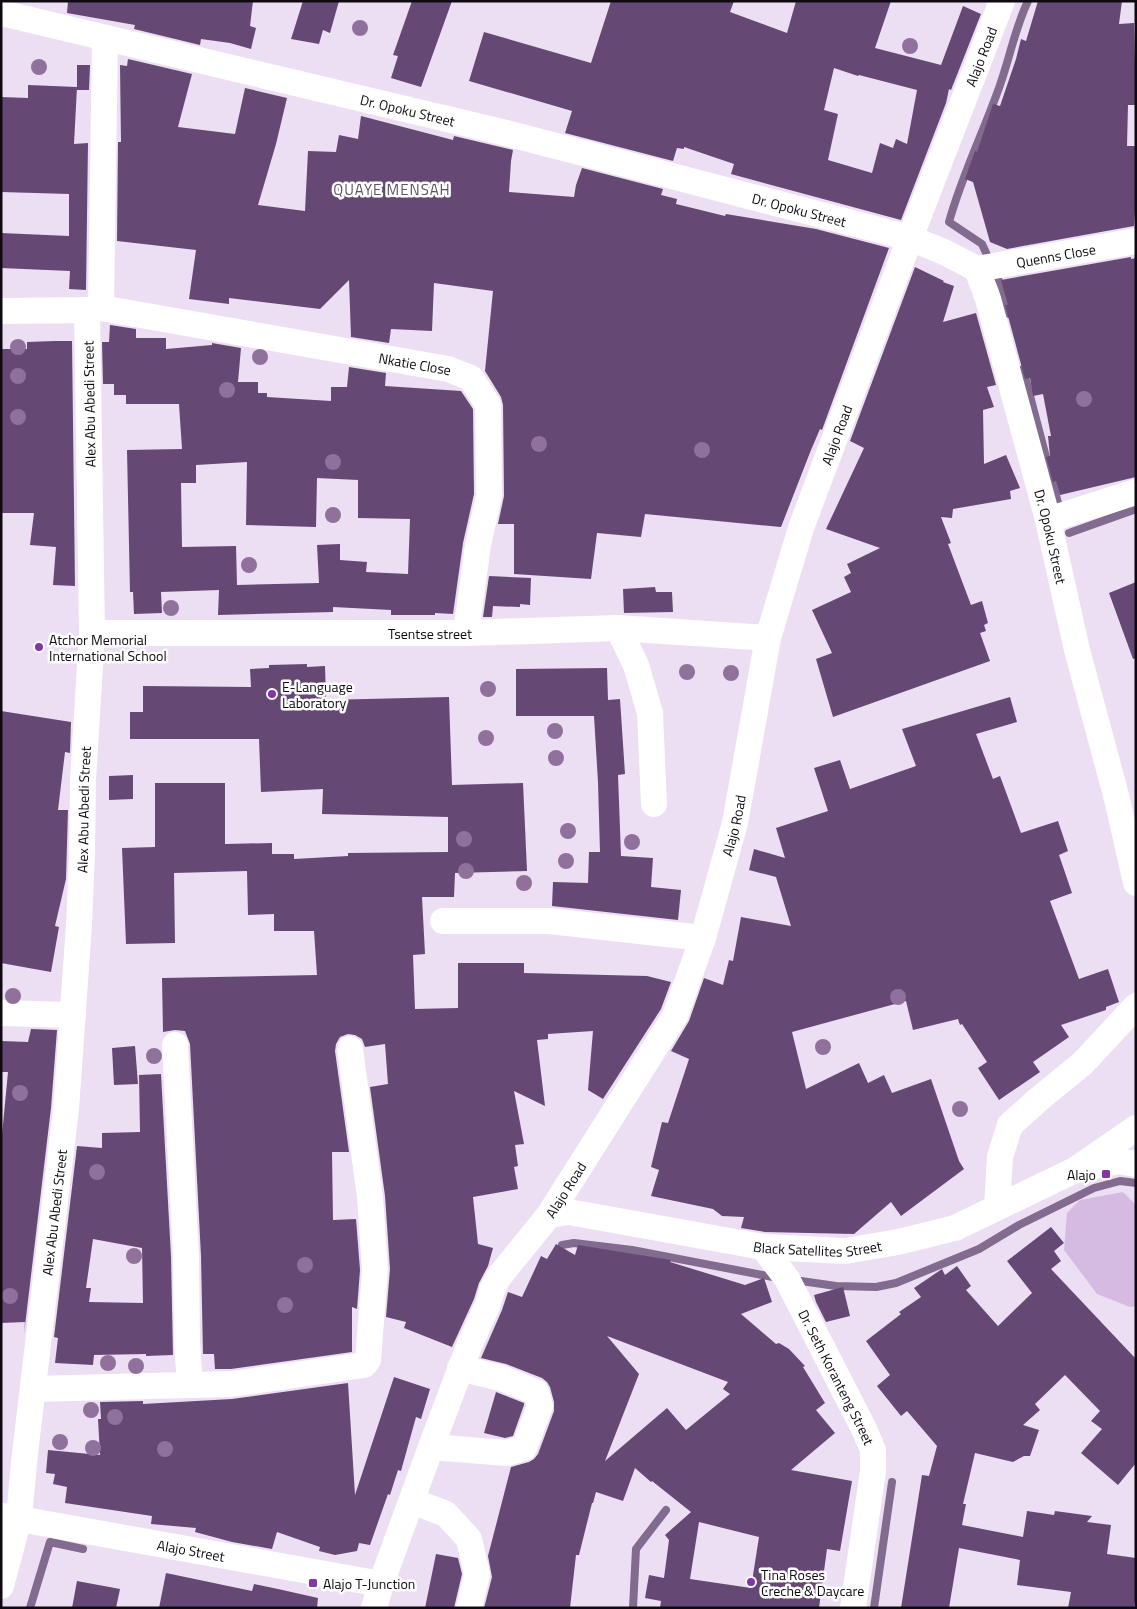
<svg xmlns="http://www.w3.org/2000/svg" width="1137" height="1609" viewBox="0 0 1137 1609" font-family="'Titillium Web',sans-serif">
<rect width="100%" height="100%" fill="#ecdef3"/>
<path fill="#d5bbe2" d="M1123,1192L1136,1205V1306L1130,1307L1097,1294L1064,1250L1067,1213L1080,1200Z"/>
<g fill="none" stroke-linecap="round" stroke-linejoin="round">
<g stroke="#836a8f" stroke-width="8">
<path d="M1009,314L1002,288L982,244L949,222C962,175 984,131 1000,85C1010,57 1015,28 1028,1"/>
<path d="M1023,369L1058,503"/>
<path d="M1069,533L1136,509"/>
<path d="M562,1245L574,1243L632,1250L778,1278"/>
<path d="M794,1280L836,1286L876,1287L896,1283L979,1249L1019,1225L1094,1188L1120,1181L1136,1183"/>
<path d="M30,1608L50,1542L83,1549"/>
<path d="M633,1608L636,1549L666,1510"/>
<path d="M874,1608L892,1482"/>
</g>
</g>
<g fill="#664874" fill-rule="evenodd">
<path d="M68,1H253L250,26L256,28L251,49L230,43L201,39L200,45L134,29L135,25L67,13Z"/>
<path d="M303,1H339L330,33L323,30L319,44L291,39Z"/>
<path d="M412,1H452L421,87L391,78L398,56L393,55Z"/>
<path d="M611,1H734L730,12L787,33L796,1H891L875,48L941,65L963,6L981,14L951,90L949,89L946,103L901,220L731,174L734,164L684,147V149L677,148L673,161L565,133L572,111L469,81L484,32L591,63ZM834,68L858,76L859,75L917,90L907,144L896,139L893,148L880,143L872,173L828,160L838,114L824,110Z"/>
<path d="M1038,1H1122L1119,24L1134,23L1136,105H1128L1127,146H1136V197L1134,226L1007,249L990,242L973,182L965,179L975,151L977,152L993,104L1000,106L1016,59L1021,39L1026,41Z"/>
<path d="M128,59L192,74L178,127L235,134L245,88L287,98L276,144L258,205L305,211L308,151L336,152L339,135L358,139L361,116L453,140L454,136L513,150L511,161L509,192L574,197L576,185L582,168L663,189L661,195L677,199L676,204L725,216L726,214L816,229L889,248L822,430L820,429L811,450L781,527L645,514L641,537L597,533L591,579L514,574V524H498L504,496L503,405L501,397L485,371L493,291L434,283L432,331L391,329L389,343L351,337L349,280L320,309L229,298V304L189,299L196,250L117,241L118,142H121L120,65L127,66Z"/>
<path d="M77,65H90L89,90H77Z"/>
<path d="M28,85L77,87L74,144L88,143L86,290L69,289L70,271L1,268V233L69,236V194L1,192V97L28,98Z"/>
<path d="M1131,257V259L1136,258V477L1060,495L1056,481L1053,482L1046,457L1050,456L1048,436H1051L1043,394L1033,396L1030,378L1025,379L1005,305H1008L1001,280Z"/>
<path d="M915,267L944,281L943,282L954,286L943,322L976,313L996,385L987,387L994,407L983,410L984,464L1006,455L1020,488L1010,491L1011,499L953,509L952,518L941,517L951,543L948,544L971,605L982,601L988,623L984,625L986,631L980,633L990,661L833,717L816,659L832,653L812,610L851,592L844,577L851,573L847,564L880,548L826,529L864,448L850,441Z"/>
<path d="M110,325L136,329V338H166V349L212,345V343L241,348L238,382H258V393H267V397L331,401V387H347L349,367L386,373L385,386L461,391L473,409L474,494L463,543L453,614L435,613V615H391V610L333,607V612L218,615L219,590L161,592L162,613L134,614L133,592H130L127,450L182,449L179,404H126V395H114V384H103L102,342H109ZM247,462L246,525L316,527L317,478L358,480V518L410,519L408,574L366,572L367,562L340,560V544L317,545L319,583L237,585L236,546L182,547L181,483H196V465Z"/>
<path d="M55,341H72L75,586L53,585L56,547L30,545L34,513H1V349H27V342Z"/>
<path d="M489,576L531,578L530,605L520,604V607L493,606L492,617H483Z"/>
<path d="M1136,582V658L1133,659L1109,593Z"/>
<path d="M655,587L656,592H672L673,612L624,613L623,589Z"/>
<path d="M307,664V667L325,666L326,700L449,697L452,785L523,783L527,871L455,873L454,897H422L425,954L413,955L415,1009L458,1008V963H524V973L647,976L671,982L661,1009L603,1099L588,1090L593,1031L548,1034V1039L537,1040L545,1106L514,1091L524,1144L515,1145L518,1166L514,1167L518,1189L473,1197L478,1244L493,1248L488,1266L479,1283L474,1299L452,1347L404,1328L406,1322L386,1317L390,1269L385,1196L370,1087L388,1084L385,1044L365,1047L362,1039L355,1035L348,1034L340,1037L336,1044L335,1051L349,1152H332L333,1220L356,1219L360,1270L357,1309L352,1307V1352L231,1369H215L214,1354H203L201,1256L190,1044L185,1031L175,1030L163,1032L162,978L317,975L314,931H274V914L248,915L247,871L174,873L175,943L126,944L122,848L155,847V783H225V844L272,843V854H294V859L348,856V853L448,852V817L322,814L323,789L261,792L259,739H130V712H143V686L251,687L250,669L269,668V665Z"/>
<path d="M607,668L608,700L620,699L625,774L618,775L621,856L653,858L651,887L681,890L678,920L552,906L553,882L588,883L589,852H600L598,782L594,716H516V669Z"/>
<path d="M1010,697L1017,722L976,734L993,779L1000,776L1021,833L1058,821L1068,851L1059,855L1072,893L1050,901L1079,979L1108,969L1119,1002L1106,1007V1010L1061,1025L1069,1037L1033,1062L1040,1072L999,1100L978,1068L987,1062L962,1024L960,1025L958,1019L913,1030L906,1001L792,1032L806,1089L859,1063L868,1083L884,1075L892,1093L931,1079L959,1161L964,1169L901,1216L891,1202L854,1234L765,1232L741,1228L744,1217L722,1216L713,1209L651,1196L659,1170L651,1167L662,1122L668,1123L689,1059L671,1051L689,1021L704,978L723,985L729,960L733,961L741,917L791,926L776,877L749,870L754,849L785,858L776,828L828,811L814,768L840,760L850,789L916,766L902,729Z"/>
<path d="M1,711L71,722L70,753L65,752L58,810H68L66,879L55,926L59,927L51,972L1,963Z"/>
<path d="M133,775V799L109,800V776Z"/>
<path d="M31,1029L57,1030L51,1108L24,1334L25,1322L1,1323V1145L8,1072H1V1041L28,1042Z"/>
<path d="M135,1046L138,1084L114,1085L112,1048Z"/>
<path d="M161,1074L171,1257L173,1355L146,1356V1354L94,1355L93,1365L55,1363L58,1338L54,1337L77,1146L102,1148V1133L140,1132L139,1075ZM93,1239L142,1248L143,1303L89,1302L91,1288H86Z"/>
<path d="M1051,1227L1064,1243L1054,1251L1061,1261L1051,1269L1136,1359V1463L1118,1485L1081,1453L1102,1429L1091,1421L1100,1411L1065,1375L1035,1404L1040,1410L1023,1425L1039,1430L1030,1456H1024L1013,1462L975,1453L963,1504H966L962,1525L1023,1537L1027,1511L1054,1515L1055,1511L1092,1516L1087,1522L1111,1525L1107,1554L1136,1558V1594L1134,1608H1068L1071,1592L1017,1585L1020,1560L959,1548L949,1608H901L922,1475L929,1476L937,1446L907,1411L901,1416L877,1386L890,1375L866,1341L901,1314L899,1312L921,1297L914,1288L942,1269L945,1275L957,1266L971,1286L966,1290L998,1326L1032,1293L1007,1261Z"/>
<path d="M556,1244L575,1255L578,1245L671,1260L670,1262L745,1285L764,1278L772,1302L741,1314L776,1344L779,1343L789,1349L805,1366L803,1367L825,1403L816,1410L835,1433L791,1470L852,1481L840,1551L827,1549L819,1608H660L661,1601L645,1598L649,1575L664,1578L669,1540L665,1535L691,1512L652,1481L651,1482L635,1468L623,1501L596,1492L593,1503H592L579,1555H576L570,1608H484L492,1577L488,1556L511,1467L529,1462L534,1459L538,1454L554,1411V1402L550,1387L547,1382L542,1378L506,1364L481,1358L502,1310L508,1292L522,1297L541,1256L547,1259ZM607,1336L728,1382L723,1389L730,1394L686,1430L667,1408L605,1461L639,1374ZM699,1522L759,1537L751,1588L690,1579Z"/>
<path d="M843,1287L850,1316L826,1322L816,1302L814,1295Z"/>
<path d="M394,1377L430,1389L421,1419L416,1417L401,1471L398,1470L390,1495L388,1494L370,1545L359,1543L357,1551L335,1555L319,1551L320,1547L277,1532L272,1549L232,1542L195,1532L196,1528L151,1524L152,1516L65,1503L67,1487L53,1484L55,1474L46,1473L48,1450L100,1455L98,1419H101L100,1402L143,1401V1404L232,1399L348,1383L355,1495Z"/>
<path d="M496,1392L524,1403V1405L513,1436L505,1438L484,1433Z"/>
<path d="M436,1554L458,1558L462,1574L454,1608H425Z"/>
<path d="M166,1573L252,1591L254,1584L278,1589L318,1598L317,1608H159Z"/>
<path d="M77,1581L120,1589L116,1608H72Z"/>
</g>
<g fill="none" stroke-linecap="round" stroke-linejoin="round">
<g stroke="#fff" stroke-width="26">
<path id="s1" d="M1,13L506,133L910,238L944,252L977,269L988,299L1048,520L1077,650L1117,799L1136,883"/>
<path id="s2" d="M977,269L1136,241"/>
<path d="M101,308L105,38"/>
<path id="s3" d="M1,311L87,310L101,308L448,369L471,378L488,405L489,496L478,545L466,633"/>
<path d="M1048,520L1136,492"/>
<path d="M618,628L636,665L650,713L654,804"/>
<path id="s4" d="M92,633H466L618,628L768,638"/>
<path d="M443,921H549L703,938"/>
<path d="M1,1013L73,1015"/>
<path d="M1085,1168L1118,1161L1136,1164"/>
<path d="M997,1207L1000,1157L1010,1125L1039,1099L1083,1063L1136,1006"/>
<path id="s5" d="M549,1215L569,1212L763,1247L845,1251L898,1242L955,1228L1075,1170L1136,1128"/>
<path id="s6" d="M763,1247L787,1279L864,1429L873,1450V1471L853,1608"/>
<path d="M190,1385L232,1384L364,1365L368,1360L375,1270L370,1197L350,1049"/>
<path d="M33,1389L190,1385L187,1341L186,1257L175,1045"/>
<path d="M431,1447L507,1453L524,1448L540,1406L536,1392L501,1378L460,1368"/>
<path d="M412,1501L446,1514L469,1539L477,1574L469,1608"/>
<path id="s7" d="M3,1516L381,1584"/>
<path id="s8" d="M1,1586L19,1518L24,1462L66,1109L79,925L82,855L83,779L92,633L87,310"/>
<path id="s9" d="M374,1608L381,1584L431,1447L469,1346L488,1304L492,1290L498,1278L549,1215L675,1016L703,938L735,823L768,638L801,528L910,238L1002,1"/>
</g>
</g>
<g fill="#8f719c">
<circle cx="360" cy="28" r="8"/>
<circle cx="910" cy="46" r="8"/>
<circle cx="39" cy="67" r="8"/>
<circle cx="18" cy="347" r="8"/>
<circle cx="260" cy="357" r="8"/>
<circle cx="18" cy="376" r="8"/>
<circle cx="227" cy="390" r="8"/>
<circle cx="1084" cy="399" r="8"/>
<circle cx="18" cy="417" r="8"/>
<circle cx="539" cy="444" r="8"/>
<circle cx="702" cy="450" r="8"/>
<circle cx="333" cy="462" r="8"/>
<circle cx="333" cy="515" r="8"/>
<circle cx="249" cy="565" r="8"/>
<circle cx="171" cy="608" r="8"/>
<circle cx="687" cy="672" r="8"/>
<circle cx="731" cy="673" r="8"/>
<circle cx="488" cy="689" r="8"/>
<circle cx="555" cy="731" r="8"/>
<circle cx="486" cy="738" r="8"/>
<circle cx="556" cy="758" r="8"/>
<circle cx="568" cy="831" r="8"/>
<circle cx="464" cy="839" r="8"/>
<circle cx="632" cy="842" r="8"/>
<circle cx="566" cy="861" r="8"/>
<circle cx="466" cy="871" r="8"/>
<circle cx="524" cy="883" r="8"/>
<circle cx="13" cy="996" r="8"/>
<circle cx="898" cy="997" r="8"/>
<circle cx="823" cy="1047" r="8"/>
<circle cx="154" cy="1056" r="8"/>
<circle cx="20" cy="1093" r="8"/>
<circle cx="960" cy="1109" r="8"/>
<circle cx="97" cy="1172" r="8"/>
<circle cx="134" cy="1256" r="8"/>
<circle cx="305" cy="1265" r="8"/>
<circle cx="10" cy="1296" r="8"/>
<circle cx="285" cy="1305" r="8"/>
<circle cx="108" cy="1363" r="8"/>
<circle cx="136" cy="1366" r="8"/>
<circle cx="91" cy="1410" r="8"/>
<circle cx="115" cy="1417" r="8"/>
<circle cx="60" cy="1442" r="8"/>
<circle cx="93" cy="1448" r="8"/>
<circle cx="165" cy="1449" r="8"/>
</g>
<g fill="#8535a5" stroke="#fff" stroke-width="2">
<circle cx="39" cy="647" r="5"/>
<circle cx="272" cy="694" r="5"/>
<rect x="1101" y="1169" width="10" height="10" rx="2.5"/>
<circle cx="751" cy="1582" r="5"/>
<rect x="308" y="1578" width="10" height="10" rx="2.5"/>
</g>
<g text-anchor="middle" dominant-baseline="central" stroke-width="5" stroke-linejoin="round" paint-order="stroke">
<g font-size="14" fill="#0f0a11" stroke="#fff">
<text stroke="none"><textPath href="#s9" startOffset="1679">Alajo Road</textPath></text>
<text stroke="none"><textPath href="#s1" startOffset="418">Dr. Opoku Street</textPath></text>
<text stroke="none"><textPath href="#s1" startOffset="822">Dr. Opoku Street</textPath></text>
<text stroke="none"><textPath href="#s2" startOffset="80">Quenns Close</textPath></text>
<text stroke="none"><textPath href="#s3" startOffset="419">Nkatie Close</textPath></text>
<text transform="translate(89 404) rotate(-91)">Alex Abu Abedi Street</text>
<text stroke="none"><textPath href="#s9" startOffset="1274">Alajo Road</textPath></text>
<text stroke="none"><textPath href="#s1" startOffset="1288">Dr. Opoku Street</textPath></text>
<text stroke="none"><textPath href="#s4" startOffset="338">Tsentse street</textPath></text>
<text stroke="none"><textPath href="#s8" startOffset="782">Alex Abu Abedi Street</textPath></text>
<text stroke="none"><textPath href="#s9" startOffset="869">Alajo Road</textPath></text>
<text stroke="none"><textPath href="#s9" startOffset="464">Alajo Road</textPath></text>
<text stroke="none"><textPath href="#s8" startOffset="378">Alex Abu Abedi Street</textPath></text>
<text stroke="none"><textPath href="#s5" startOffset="272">Black Satellites Street</textPath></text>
<text stroke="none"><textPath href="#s6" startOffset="150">Dr. Seth Koranteng Street</textPath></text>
<text stroke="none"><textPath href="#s7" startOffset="191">Alajo Street</textPath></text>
</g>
<g font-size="14" fill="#0f0a11" stroke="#fff" text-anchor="start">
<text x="49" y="639">Atchor Memorial<tspan x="49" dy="16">International School</tspan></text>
<text x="282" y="686">E-Language<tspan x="282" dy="16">Laboratory</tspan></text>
<text x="1096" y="1174" text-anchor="end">Alajo</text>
<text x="761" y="1574">Tina Roses<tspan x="761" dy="16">Creche &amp; Daycare</tspan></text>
<text x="323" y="1583">Alajo T-Junction</text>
</g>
<g font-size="15" letter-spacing="1" fill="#5e5264" stroke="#fff">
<text x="392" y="189">QUAYE MENSAH</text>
</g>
</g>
<rect width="1137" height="1609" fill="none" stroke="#0f0a11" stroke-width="5"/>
</svg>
